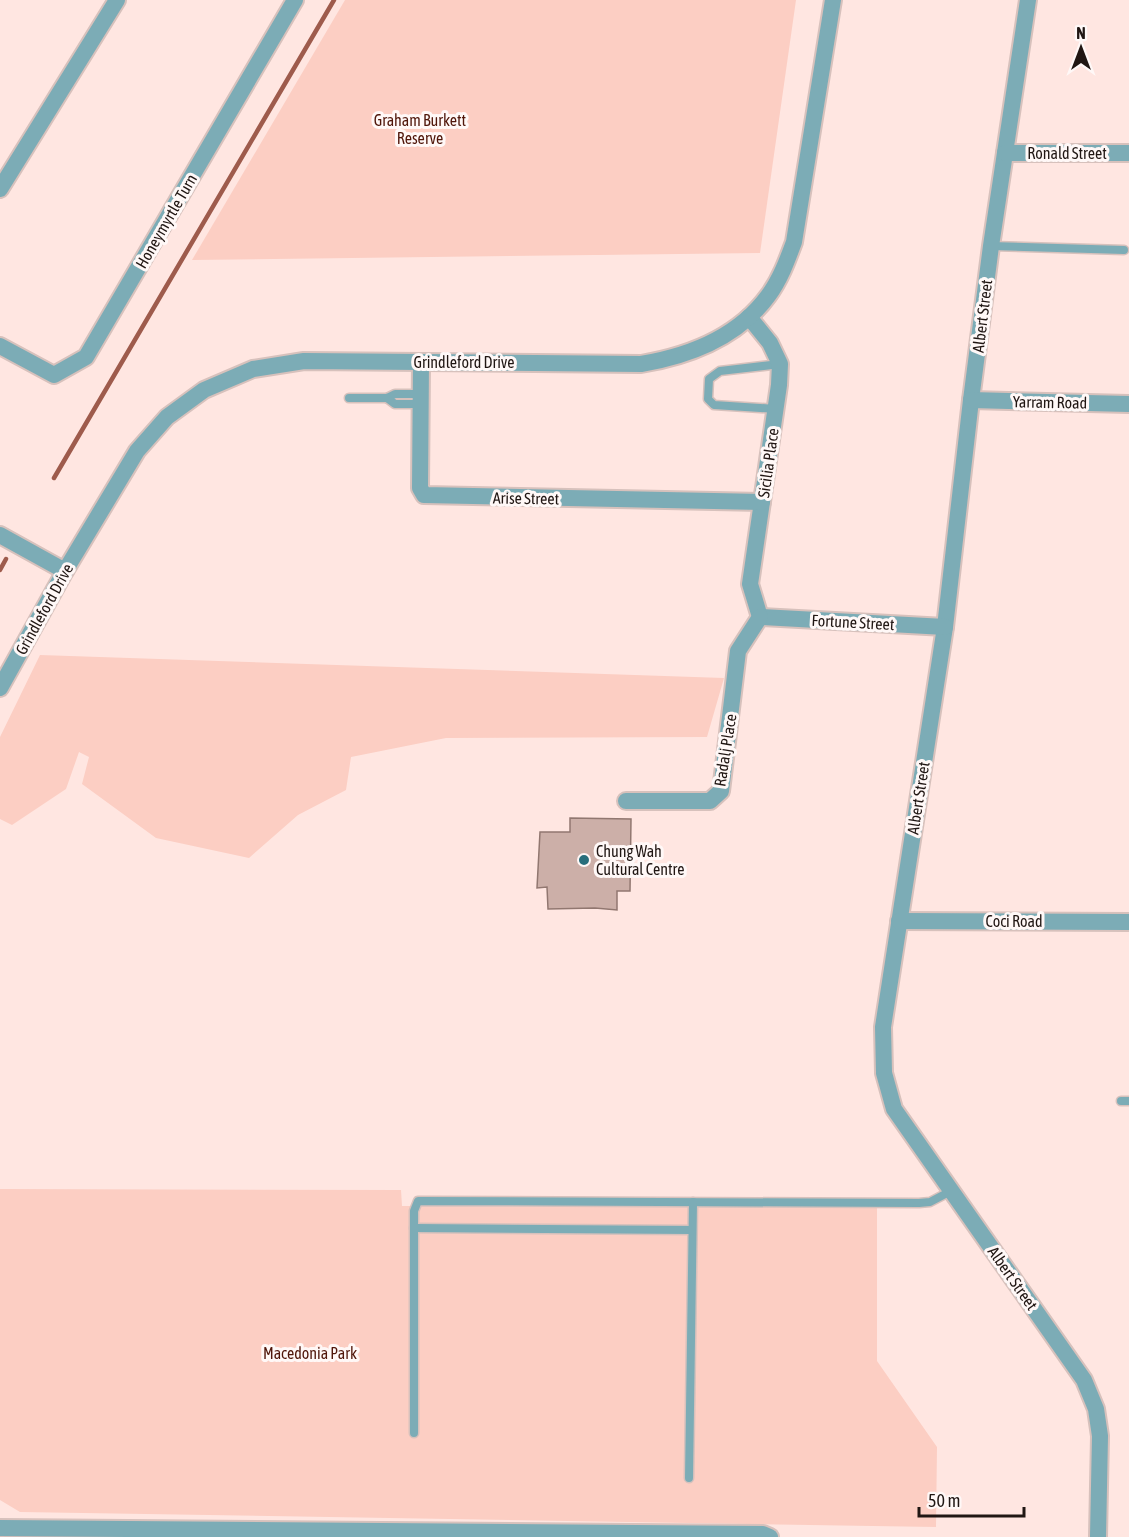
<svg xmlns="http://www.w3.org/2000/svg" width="1129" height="1537" viewBox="0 0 1129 1537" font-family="'Asap Condensed',sans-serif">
<rect width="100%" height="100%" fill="#ffe6e1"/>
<g fill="#fccec3">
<path d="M345,0H796L760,253L192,260Z"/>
<path d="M40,655L724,678L707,737L446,738L351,757L346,790L298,815L249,858L156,838L82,784L89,757L79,752L66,789L12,825L0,819V737Z"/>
<path d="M0,1189L401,1190L402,1206L877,1207V1361L937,1447L936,1527L20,1512L0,1500Z"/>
</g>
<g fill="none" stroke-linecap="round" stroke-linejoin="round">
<g stroke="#9e5b4c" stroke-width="4.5">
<path d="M54,478L334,0"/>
<path d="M0,570L6,559"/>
</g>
</g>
<path fill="#ccafa8" stroke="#917770" stroke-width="1.5" d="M570,818L631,819L630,891H617V910L595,908L548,909L547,887L537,888L540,832H570Z"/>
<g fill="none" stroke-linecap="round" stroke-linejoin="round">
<g stroke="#d7c1bc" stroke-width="11">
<g id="lane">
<path d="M991,246L1124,250"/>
<path d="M349,398H387L395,394H421"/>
<path d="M387,398L395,404H421"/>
<path d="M776,409L714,405L708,399L709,379L720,371L780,364"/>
<path d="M1121,1101H1129"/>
<path d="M414,1228L692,1230"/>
<path d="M414,1433V1211L418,1201L919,1203L930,1202L951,1191"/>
<path d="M689,1478L693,1202"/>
</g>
</g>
<g stroke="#d7c1bc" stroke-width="20">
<g id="street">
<path d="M1028,0L991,246L971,400L945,627L883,1027L884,1073L894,1109L1084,1380L1096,1409L1100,1436L1098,1537"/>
<path d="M1005,153H1129"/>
<path d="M0,189L117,0"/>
<path d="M749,317L770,343L780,364L779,385L750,584L760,617"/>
<path d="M0,346L54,375L86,357L295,0"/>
<path d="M421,362L420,488L424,495L762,502"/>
<path d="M971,400L1129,404"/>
<path d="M0,535L65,571"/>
<path d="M760,617L945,627"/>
<path d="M0,688L65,571L137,451L167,417L204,390L253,369L304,361L641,364C689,356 738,337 768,296C780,280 787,261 794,242L833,0"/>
<path d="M626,801H710L721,791L738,651L760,617"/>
<path d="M899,921L1129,922"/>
<path d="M0,1528L763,1534L770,1537"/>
</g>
</g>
<use href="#lane" stroke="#7cacb6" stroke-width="8"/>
<use href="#street" stroke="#7cacb6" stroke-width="16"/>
</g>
<circle fill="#286e7c" stroke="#fff8f7" stroke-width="2" cx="584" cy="860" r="6"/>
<g text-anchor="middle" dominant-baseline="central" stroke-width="6" stroke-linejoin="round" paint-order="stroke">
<g font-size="16" fill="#50160a" stroke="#fff8f7">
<text x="420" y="120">Graham Burkett<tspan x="420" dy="18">Reserve</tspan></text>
<text x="310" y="1353">Macedonia Park</text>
</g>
<g font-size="16" fill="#201613" stroke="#fff8f7">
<text x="1067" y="153">Ronald Street</text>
<text transform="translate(166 221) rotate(-60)">Honeymyrtle Turn</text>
<text transform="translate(982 316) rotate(-83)">Albert Street</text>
<text x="464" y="362">Grindleford Drive</text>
<text transform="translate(1050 402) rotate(1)">Yarram Road</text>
<text transform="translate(768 463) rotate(-82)">Sicilia Place</text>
<text transform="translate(526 498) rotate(1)">Arise Street</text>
<text transform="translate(44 609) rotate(-61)">Grindleford Drive</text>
<text transform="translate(853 622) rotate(3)">Fortune Street</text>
<text transform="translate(725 750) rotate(-81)">Radalj Place</text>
<text transform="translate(918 798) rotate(-81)">Albert Street</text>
<text x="1014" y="921">Coci Road</text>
<text transform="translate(1013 1278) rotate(55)">Albert Street</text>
</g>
<g font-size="16" fill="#201613" stroke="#fff8f7" text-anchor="start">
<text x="596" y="851">Chung Wah<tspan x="596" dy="18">Cultural Centre</tspan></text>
</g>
</g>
<g transform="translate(1081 48)" stroke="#fff8f7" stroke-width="4.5" paint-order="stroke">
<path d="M0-4.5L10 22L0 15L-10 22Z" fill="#201613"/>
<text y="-9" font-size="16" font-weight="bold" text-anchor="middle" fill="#201613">N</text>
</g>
<path d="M919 1507v9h105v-9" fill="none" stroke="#201613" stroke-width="3"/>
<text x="928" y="1507" font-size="18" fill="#201613" stroke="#fff8f7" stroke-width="4.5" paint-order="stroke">50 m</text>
</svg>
